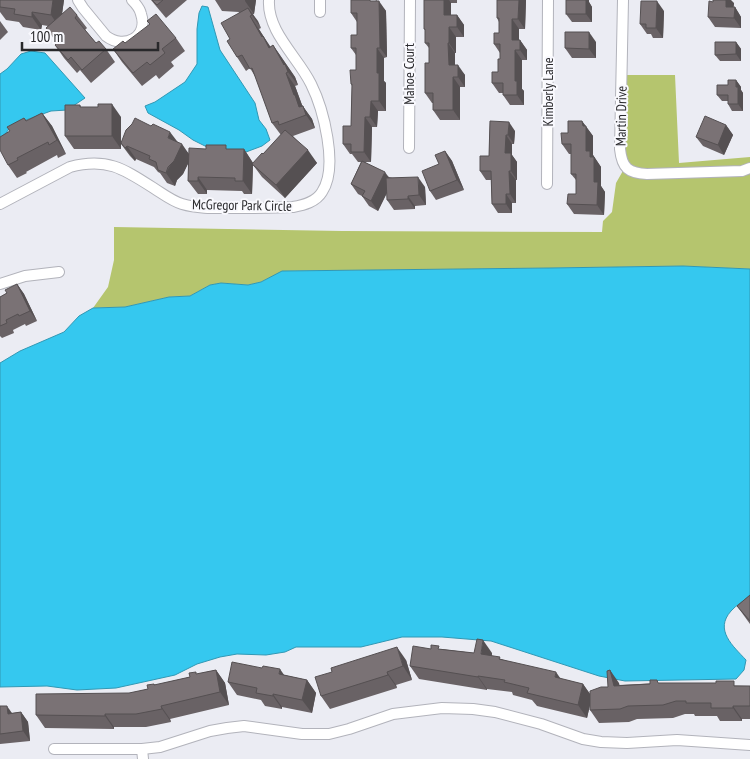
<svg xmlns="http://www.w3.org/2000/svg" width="750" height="759" viewBox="0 0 750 759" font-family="'PT Sans Narrow',sans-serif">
<rect width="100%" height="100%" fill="#ebecf3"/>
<path fill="#b5c56e" d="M625,75H675L679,163L750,157V269L683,266L550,268L283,271L261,282L248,285L221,283L210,285L190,296L169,297L125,307L93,308L108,287L114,260V227L342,231L602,232L603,221L612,212L616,183L624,169Z"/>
<g fill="#35c8ef" stroke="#3198b4">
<path d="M202,6L208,7L220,50L255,103L259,120L266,129L270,140L262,146L238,155L217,152L193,140L179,130L148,113L145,106L155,102L185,82L197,64V29L199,13Z"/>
<path d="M31,51L45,53L85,98L67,110L51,111L12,125L6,133L0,138V74L7,69L21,54Z"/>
<path d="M683,266L750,269V596C744,601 736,605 731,611C714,630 733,646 746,660L744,670L736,679L625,681L599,676L491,641L442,637H402L361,647H296L285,652L266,655L237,654L220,657L197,664L175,675L116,688L77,690L47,686L0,687V363L20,351L64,332L79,316L93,308L125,307L169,297L190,296L210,285L221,283L248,285L261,282L282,271L550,268Z"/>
</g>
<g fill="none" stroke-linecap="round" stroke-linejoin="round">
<g stroke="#b2b3bb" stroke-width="12">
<g id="minor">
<path d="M78,0L83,8L106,36C124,50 149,37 141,14C140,9 136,4 132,0"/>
<path d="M623,0L620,149C622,168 628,173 647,174L742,171L750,168"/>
<path d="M320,12V0"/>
<path d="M409,148L410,0"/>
<path d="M547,184L548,0"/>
<path d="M0,204L70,167C107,157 124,169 155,189C163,194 172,201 182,204C199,209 217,208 235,208C254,208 274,208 293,207C304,205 316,202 322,192C339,167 323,108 311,84C298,57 267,32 269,0"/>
<path d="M0,284L25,276L59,272"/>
<path d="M54,749H142L143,759"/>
<path d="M142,749L160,747L210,731L227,728L244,726L302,734H329L349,729L393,714L442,708L473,709L495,712L541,724L583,739L601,742L627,743L677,740L750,745"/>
</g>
</g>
<use href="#minor" stroke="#fff" stroke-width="10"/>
</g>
<g fill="#696265">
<path d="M0,0H64L62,14L77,15L87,28L85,30L96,43L106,49L115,62L91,83L80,70L77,73L64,58L55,45L57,43L46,28L48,26L42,25L41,30L23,27L19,22L6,20L0,12Z"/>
<path d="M151,0H187L166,18Z"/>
<path d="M215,0H256L254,14H253L261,28L259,29L270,47L273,45L295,77L298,85L295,86L302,105L312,119L315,128L293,136L317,163L285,198L262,177L253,165L252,194H244L242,191L207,190V194H198L188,181L189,162L183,174L177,180L175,186L167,183L160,173L158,172L154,167L136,159L135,161L130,156L121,144V149H74L65,136L80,105L81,107L121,117V142H177L189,154L229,149H244L253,163V164L263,154L281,135L272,123L256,78L250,68L246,71L237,57L230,39L239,12L222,11Z"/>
<path d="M377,0V1L386,11L387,57L384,58V81L386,83V111H378L377,127H372L371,162H365L389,177L425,187L426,205L415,206V209L394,210L387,200V193L378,211L369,206L362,196L358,194L351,184L361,162H358L352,154H350L343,144L351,126L352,86L351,84L356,70V55L351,48L357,35V22L351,13Z"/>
<path d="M424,0H457V3H451V15H457L464,25V37H456V53H455V65L465,75V87H460V120H440L433,110V103H432L425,93L429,63V48L425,43V30L424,29Z"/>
<path d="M497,0H526L525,29H519V40H520L527,50V60H522V89L524,91V105H510L503,95V93H499L492,83L498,72L500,59V53L494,44L499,33V22L497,18Z"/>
<path d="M566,0H589V2L592,7V22H572L566,14Z"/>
<path d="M734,3L733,7H735L741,17V28L715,27L708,17Z"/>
<path d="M664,11L663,38H653L651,34H647L640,24Z"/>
<path d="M0,21L8,32L0,40Z"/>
<path d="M176,38L185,51L171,62L174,66L159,79L156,75L142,86L122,62L113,49L125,43Z"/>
<path d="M596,42V58H572L565,48Z"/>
<path d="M736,42L741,49V61H720L715,55Z"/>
<path d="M736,80L741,87V90L743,93V111H732L728,104V101H722L717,95Z"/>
<path d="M42,113L52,126L66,154L58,158L57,155L26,172L27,173L17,178L8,165L10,131L24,118L27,121Z"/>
<path d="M490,121L515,131L514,144H512V155L517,162V180H516V203H512V213H498L492,204L491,180H486L480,171L489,156Z"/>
<path d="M582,121L593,136V155L601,167V186L605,192L604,215L574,214L567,204L576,194V180L571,174V154H569L562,144L568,133Z"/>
<path d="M726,125L733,135L724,155L703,146L696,137Z"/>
<path d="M445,151L452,161L464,190L436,200L430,191L439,164Z"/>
<path d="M17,284L24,294L37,321L26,326L25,324L13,330L14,333L2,338L0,336V297L7,293Z"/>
<path d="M750,595V624L737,606Z"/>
<path d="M441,649L474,653H492V656L561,679L583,684L590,694L608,687L610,670L619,685L659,683L750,686V719H742V721H720L717,716H695L694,714H685L673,718L637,719L629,722L599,723L590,710V704L587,718L537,706L532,700L513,695L512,692L487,689V690L419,679L410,666Z"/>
<path d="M406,660L412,680L396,685L397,688L330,709L321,696Z"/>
<path d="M216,670L225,683L229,705L170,719L171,722L146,727H114V729L45,728L36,715L148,689L154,684L155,685L190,677L197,674Z"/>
<path d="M284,675L307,680L316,693L312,713L282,707V709L265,706L261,700L237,695L228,682Z"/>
<path d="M0,706L12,713L21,712L28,722L30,741L0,744Z"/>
</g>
<g fill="#555052">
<path d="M53,0H64L60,28L51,15Z"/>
<path d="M245,0H256L254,14L245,1Z"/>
<path d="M444,0H449L451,3V25L444,15Z"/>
<path d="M519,0H526L525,29L518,19Z"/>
<path d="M584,0H589V2L592,7V22L586,14Z"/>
<path d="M726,0H731L734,3L733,17L726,7Z"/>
<path d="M379,1L386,11L387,57L380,48Z"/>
<path d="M657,1L664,11L663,38L656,28Z"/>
<path d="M735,7L741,17V28L734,18Z"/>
<path d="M248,8L258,21L261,28L252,15Z"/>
<path d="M32,12L42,25L41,30L32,17Z"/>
<path d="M457,15L464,25V37L457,27Z"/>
<path d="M250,16L272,49L278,61L262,37Z"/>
<path d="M512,19L519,29V49L512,40Z"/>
<path d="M449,27L456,37V53L449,43Z"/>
<path d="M589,32L596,42V58L589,49Z"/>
<path d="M520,40L527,50V60L520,50Z"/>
<path d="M736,42L741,49V61L736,54Z"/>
<path d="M448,43L455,53V75L449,65Z"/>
<path d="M273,45L295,77L298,85L288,72Z"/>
<path d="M377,48L384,58V81L386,83V111L379,101L377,73Z"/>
<path d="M515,50L522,60V89L524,91V105L517,95L515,81Z"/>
<path d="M458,65L465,75V87L458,77Z"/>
<path d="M286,73L295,86L302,105L312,119L315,128L306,115L299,107L294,95Z"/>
<path d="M453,77L460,87V120L453,110Z"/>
<path d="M736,80L741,87V90L743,93V111L738,104Z"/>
<path d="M371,101L378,111L377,127L370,117Z"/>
<path d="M112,104L121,117V149L112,136Z"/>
<path d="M42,113L52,126L66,154L57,140Z"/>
<path d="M365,117L372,127L371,162L364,152Z"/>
<path d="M582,121L593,136V155L601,167V186L605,192L604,215L597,205L594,182L586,151Z"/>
<path d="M509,122L515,131L514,144L508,135Z"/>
<path d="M726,125L733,135L724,155L718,145Z"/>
<path d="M170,132L180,145L168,138Z"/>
<path d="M506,135L512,144V155L517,162V180L511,171L505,153Z"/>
<path d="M182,144L191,157L183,174L177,180L175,186L166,173Z"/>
<path d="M127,146L136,159L135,161L125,148Z"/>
<path d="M244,149L253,163L252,194L243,181Z"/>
<path d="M308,150L317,163L285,198L276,185Z"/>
<path d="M445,151L452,161L464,190L457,180Z"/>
<path d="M509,171L516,180V203L510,194Z"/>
<path d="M385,172L392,182L378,211L371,201Z"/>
<path d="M198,177L207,190V194L198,181Z"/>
<path d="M418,177L425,187L426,205L419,195Z"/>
<path d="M506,194L512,203V213L506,204Z"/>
<path d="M408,196L415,206V209L408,199Z"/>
<path d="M17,284L24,294L37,321L30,311Z"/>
<path d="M483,640L492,653L490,667L481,654Z"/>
<path d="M397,647L406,660L412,680L403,666Z"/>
<path d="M280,669L289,682L279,674Z"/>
<path d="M216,670L225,683L229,705L220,692Z"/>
<path d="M610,670L619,683L623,699L614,686Z"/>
<path d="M387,672L396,685L397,688L388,675Z"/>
<path d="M556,672L565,685L555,677Z"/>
<path d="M478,676L487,689V690L478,677Z"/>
<path d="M307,680L316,693L312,713L302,700Z"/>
<path d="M583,684L592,697L587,718L578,705Z"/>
<path d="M273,694L282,707V709L273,696Z"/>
<path d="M7,706L14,716L8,714Z"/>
<path d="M161,706L170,719L171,722L162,709Z"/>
<path d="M733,706L742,719V721L733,708Z"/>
<path d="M21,712L28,722L30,741L23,731Z"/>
<path d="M105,714L114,727V729L105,716Z"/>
</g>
<g fill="#7a7275" stroke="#555052">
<path d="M0,0H53L51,15L32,12V17L14,14L15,9L0,7Z"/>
<path d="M152,0H163L157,5Z"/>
<path d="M351,0H370V1H379L380,48H377V73H379V101H371L370,117H365L364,152H351V144H343V126H351L352,84H351L350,70H356V48H351V35H357V13H351Z"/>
<path d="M424,0H444V15H457V27H449V43H448L449,65H458V77H453V110H433V93H425V63H429V43H425V29H424Z"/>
<path d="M497,0H519L518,19H512V40H520V50H515V81H517V95H503V83H492V72H498V59H500V44H494V33H499V18H497Z"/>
<rect x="566" y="0" width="20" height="14"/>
<path d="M713,0H726V7H735L734,18L708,17L709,1L713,2Z"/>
<path d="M641,1H657L656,28H646V24H640Z"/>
<path d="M70,7L77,15L75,18L96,43L99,41L106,49L82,70L71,57L68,60L55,45L58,42L46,28Z"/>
<path d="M248,8L252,15L250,16L262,37L263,36L269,48L273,45L284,65L285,64L288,72L286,73L294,95H295L299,107L303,106L306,115L279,125L278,121L272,123L252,68L250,69L242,55L237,57L227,41L230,39L221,23Z"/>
<path d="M156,14L176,38L162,49L165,53L150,65L147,62L133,73L113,49L123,41L125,43L150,24L147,21Z"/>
<path d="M565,32H589V49L565,48Z"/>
<path d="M715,42H736V54L715,55Z"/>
<path d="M728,80H736V87H738V104H728V95H717V85H728Z"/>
<path d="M98,104H112V136H65V105H80V107H98Z"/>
<path d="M42,113L57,140L49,145L48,142L17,158L18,160L8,165L0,150V137L10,131L7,127L24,118L26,121Z"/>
<path d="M705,116L726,125L718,145L696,137Z"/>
<path d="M135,118L151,126L153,124L170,132L168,138L182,144L174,161L168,167L166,173L158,170L156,162L149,159L150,156L127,146L125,148L121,143L126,130L132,124Z"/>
<path d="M490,121L509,122L508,135H506L505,153H511V171H509L510,194H506V204H492L491,171H480V156H489Z"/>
<path d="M568,121H582L583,126H586V151H590V157H594V182H598L597,205L567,204L568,194H576V174H571V144H562L561,133H568Z"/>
<path d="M285,130L308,150L276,185L252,164L262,153L263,154Z"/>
<path d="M206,145H226V149H244L243,181H235V178L198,177V181H188L189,148L206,149Z"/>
<path d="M445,151L457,180L430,191L422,171L439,164L435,155Z"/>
<path d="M362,161L385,172L371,201L362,196L365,191L351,184Z"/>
<path d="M418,177L419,195L408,196V199L387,200L386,178Z"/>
<path d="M17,284L30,311L19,316L18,314L6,320L7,323L0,326V297L7,293L5,290Z"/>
<path d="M750,595V621L737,606Z"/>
<path d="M477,639L483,640L481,654L500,657L499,659L556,672L555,677L583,684L578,705L527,693L529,688L504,682L505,680L478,676V677L410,666L413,646L431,649V645L439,646L438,649L474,653Z"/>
<path d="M397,647L403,666L387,672L388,675L321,696L315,677L332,672L331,668Z"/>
<path d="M232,662L262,668L263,666L280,669L279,674L307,680L302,700L273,694V696L256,693L257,688L228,682Z"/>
<path d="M216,670L220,692L161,706L162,709L136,714H105V716L36,715V694L129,693L148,689L147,685L154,684V685L190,677L189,673L196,672V674Z"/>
<path d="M610,670L614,686L650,684V680H657L658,683H716V681H734V686H750V706H733V708H711V703H686V701H676L663,705L628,706L620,709L590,710V691L601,687H608L607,671Z"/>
<path d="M0,706H7L8,714L21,712L23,731L0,734Z"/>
</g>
<g text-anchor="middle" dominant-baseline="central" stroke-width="4" stroke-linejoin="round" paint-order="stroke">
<g font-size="14" fill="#28282b" stroke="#f9f9fe">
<text transform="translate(409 74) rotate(-90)">Mahoe Court</text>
<text transform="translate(548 92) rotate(-90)">Kimberly Lane</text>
<text transform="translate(621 116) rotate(-89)">Martin Drive</text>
<text transform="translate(242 205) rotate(1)">McGregor Park Circle</text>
</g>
</g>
<path d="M22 42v8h136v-8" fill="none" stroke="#28282b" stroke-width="2.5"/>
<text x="30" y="42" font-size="15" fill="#28282b" stroke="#f9f9fe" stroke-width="4" paint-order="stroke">100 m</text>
</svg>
